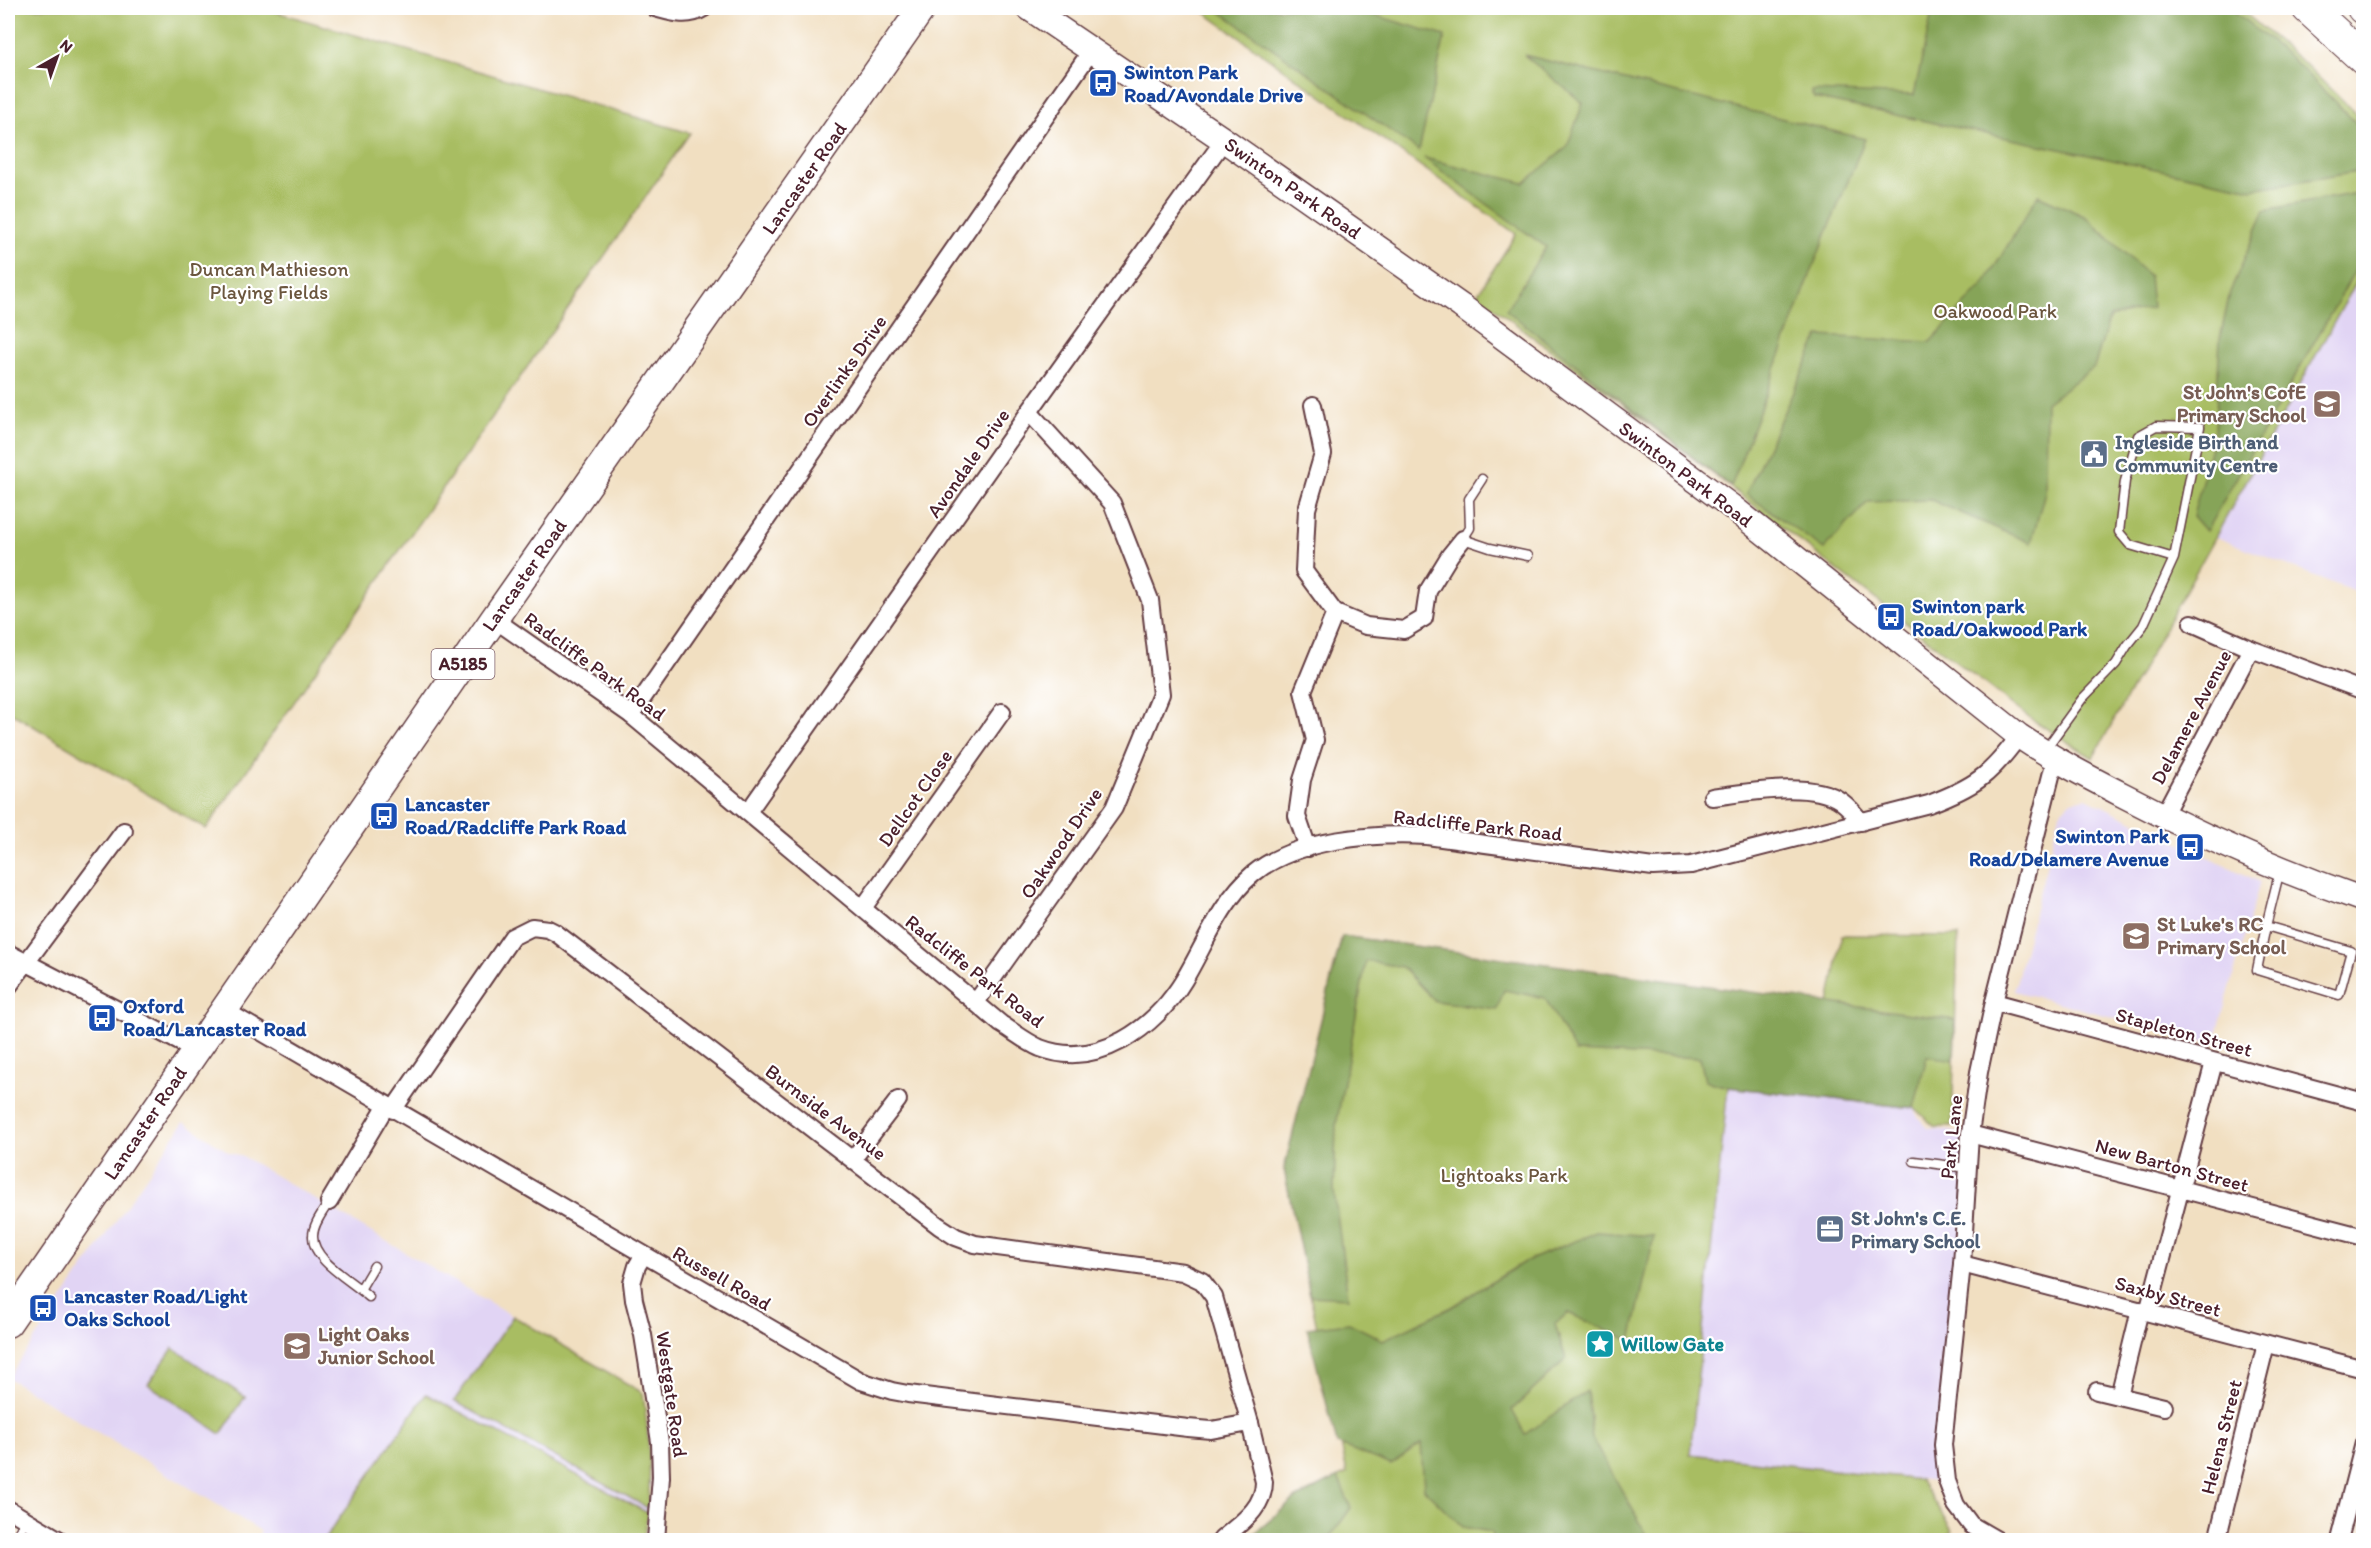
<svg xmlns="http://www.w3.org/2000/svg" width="2371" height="1548" viewBox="0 0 2371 1548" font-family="Itim,sans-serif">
<rect width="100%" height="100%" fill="#fff"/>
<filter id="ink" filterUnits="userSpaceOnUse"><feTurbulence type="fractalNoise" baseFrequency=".0167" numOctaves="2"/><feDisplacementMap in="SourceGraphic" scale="12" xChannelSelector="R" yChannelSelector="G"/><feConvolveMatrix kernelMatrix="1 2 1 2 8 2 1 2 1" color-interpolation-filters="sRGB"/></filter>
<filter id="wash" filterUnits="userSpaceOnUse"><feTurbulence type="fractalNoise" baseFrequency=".008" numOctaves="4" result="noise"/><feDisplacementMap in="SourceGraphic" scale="24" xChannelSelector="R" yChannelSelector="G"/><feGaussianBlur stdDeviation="1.35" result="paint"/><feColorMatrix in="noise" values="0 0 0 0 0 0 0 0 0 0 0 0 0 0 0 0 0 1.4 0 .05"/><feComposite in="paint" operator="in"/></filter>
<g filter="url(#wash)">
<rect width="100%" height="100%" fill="#f1dfc1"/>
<g fill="#e1d4f4">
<path d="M2363,270L2364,595H2363L2216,537Z"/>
<path d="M2086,798L2260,882L2214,1044L2014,991L2060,813L2072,801Z"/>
<path d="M1728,1087L1915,1108L1917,1116L1928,1128L1969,1134L1946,1482L1690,1454Z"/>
<path d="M184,1122L230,1153L242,1156L643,1393L649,1438L651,1484L643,1540H257L261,1531L8,1378Z"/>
</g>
<g fill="#a8bd62" stroke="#796e46" stroke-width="1.5">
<path d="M8,8H263L690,133L206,829L8,711Z"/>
<path d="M1198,8H2239L2306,65L2363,121V270L2093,758L2028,717L1612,396L1477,295L1516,234Z"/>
<path d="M1842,935L1958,936L1952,1127H1935L1914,1108L1728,1087L1690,1454L1920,1480L1953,1531L1942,1540H1247L1295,1499L1347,1473L1284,1169L1342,936L1829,1004Z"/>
<path d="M513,1316L643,1393C648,1431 652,1469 648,1508L454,1401Z"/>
<path d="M173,1348L245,1397L221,1434L148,1384Z"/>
<path d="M426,1394L648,1513L643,1540H324Z"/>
</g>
<g fill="#86a458" stroke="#686242" stroke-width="1.5">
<path d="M1215,8H1350L1445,36L1419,151Z"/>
<path d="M1933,8H2230L2290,57L2363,130V171L2252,189L1814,98L1811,91L1914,95Z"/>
<path d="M1524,55L1865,139L1815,262L1731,487L1506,310L1546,247L1424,158L1524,183L1567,147L1583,103Z"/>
<path d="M2363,192V257L2206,531L2193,516L2215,431L2220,339L2230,292L2265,210Z"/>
<path d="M2038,195L2086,217L2149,276L2152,308L2110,317L2094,367L2046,403L2045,492L2031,543L1931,500L1868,502L1824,549L1746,494L1819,336L1930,342L1985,283Z"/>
<path d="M1342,936L1955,1020L1954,1060L1927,1056L1914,1108L1728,1087L1705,1081L1700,1058L1575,1052L1545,998L1504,990L1497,1009L1435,1001L1402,967L1366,961L1336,1126L1334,1191L1348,1298L1310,1296L1284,1169Z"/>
<path d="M1597,1232L1654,1236L1631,1341L1568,1313L1555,1324L1566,1359L1512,1410L1525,1434L1587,1391L1592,1438L1650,1540H1493L1491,1532L1463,1527L1424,1489L1421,1444L1391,1465L1337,1444L1307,1328L1349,1323L1383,1340L1452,1307L1524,1262Z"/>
<path d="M1338,1477L1351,1508L1328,1540H1247L1295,1499Z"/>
</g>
</g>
<g filter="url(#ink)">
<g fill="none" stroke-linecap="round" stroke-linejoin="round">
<g stroke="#633c42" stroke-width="11">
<g id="lane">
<path d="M1482,479L1469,499L1470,528L1463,539L1490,548L1528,556"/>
<path d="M2045,750L2082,699L2116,664L2127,646L2143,626L2174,558L2200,427L2156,426L2138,436L2125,481L2119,532L2130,545L2174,558"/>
<path d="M2266,926L2257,970L2339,995L2351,951L2266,926L2280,870"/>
<path d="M1914,1161L1968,1168"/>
<path d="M329,1202C323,1212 313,1224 313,1236C312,1261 353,1281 369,1297"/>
<path d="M361,1288L374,1266"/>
<path d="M14,1540L26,1520"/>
</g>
</g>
<g stroke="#633c42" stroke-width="20">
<g id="street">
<path d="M655,8C673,13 688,18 704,8"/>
<path d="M1335,613L1366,626L1404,630L1424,618L1428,591L1450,555L1463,539"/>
<path d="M494,619L631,715L1001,1024C1014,1032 1026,1042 1040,1048C1097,1070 1155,1028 1184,980C1205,945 1221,901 1253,874C1295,839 1374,833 1427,836L1653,867L1691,865L1929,804C1974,787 1990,776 2019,736"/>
<path d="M2192,623L2251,649"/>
<path d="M631,715L1091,51"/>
<path d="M1712,797C1747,793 1810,780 1841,801C1849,807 1855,814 1861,822"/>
<path d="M748,812L1029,412L1224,140"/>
<path d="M2163,816L2251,649L2364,691"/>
<path d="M1308,848L1297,816L1302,780L1315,740L1303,691L1335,613L1304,571L1307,509L1323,454L1313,405"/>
<path d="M863,908L1002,712"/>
<path d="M8,953L195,1050"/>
<path d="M8,987L124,831"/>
<path d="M976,1002L1114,808L1161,694L1150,600L1112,503L1029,412"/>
<path d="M1994,1002L2364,1102"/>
<path d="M224,1010L861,1381L892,1391L908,1394L1188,1428L1211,1430L1250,1423"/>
<path d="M393,1110L512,937L532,927L548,929L556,933L939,1226L956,1237L975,1244L1183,1272L1202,1281L1214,1297L1250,1423L1264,1482C1264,1509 1239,1524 1221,1540"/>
<path d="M1970,1134L2364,1237"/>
<path d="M853,1159L898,1100"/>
<path d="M329,1202L386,1106"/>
<path d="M643,1256L637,1266L632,1283L634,1300L643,1335L660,1442L661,1477L656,1540"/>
<path d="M1962,1264L2364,1369"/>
<path d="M2148,1312L2214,1062"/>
<path d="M2097,1391L2164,1407"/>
<path d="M2119,1396L2140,1310"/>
<path d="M8,1509L60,1540"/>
<path d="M1997,1540L1971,1525L1956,1505L1947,1481L1943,1445L1962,1264L1970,1134L1979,1072L1994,1002L2055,760"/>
<path d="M2217,1540L2266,1344"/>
<path d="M2339,1540L2364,1443"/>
</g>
</g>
<g stroke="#633c42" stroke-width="27">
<path id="secondary" d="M1029,8L1224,140L1461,306L1732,507L2019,736C2053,759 2088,777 2123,795C2201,836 2281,871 2364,900"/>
</g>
<g stroke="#633c42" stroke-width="30">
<path id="primary" d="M8,1323L494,619L922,8"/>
</g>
<g stroke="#633c42" stroke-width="34">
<g id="highway">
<path d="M2308,8L2364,59"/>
<path d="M2363,8H2364"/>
</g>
</g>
<use href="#lane" stroke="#fff" stroke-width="8"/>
<use href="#street" stroke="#fff" stroke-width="16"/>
<use href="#secondary" stroke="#fff" stroke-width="24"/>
<use href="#primary" stroke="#fff" stroke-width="27"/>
<use href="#highway" stroke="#fff" stroke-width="32"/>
</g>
</g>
<defs>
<g id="bus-square" transform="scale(1.5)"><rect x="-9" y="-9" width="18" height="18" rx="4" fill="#1a4fb4" stroke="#fff"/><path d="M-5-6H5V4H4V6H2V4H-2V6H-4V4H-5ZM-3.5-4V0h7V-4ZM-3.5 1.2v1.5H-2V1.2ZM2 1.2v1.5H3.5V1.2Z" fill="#fff"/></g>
<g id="school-square" transform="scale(1.5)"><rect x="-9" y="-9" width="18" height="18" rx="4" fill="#8d6e63" stroke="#fff"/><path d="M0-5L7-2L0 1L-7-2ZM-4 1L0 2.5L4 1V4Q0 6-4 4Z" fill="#fff"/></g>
<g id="civic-square" transform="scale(1.5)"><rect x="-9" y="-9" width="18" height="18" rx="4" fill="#5c6f8a" stroke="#fff"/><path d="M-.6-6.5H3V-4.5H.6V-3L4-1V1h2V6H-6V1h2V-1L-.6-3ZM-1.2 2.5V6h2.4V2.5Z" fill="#fff"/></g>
<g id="office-square" transform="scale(1.5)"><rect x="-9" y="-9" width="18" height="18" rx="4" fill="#5c6f8a" stroke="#fff"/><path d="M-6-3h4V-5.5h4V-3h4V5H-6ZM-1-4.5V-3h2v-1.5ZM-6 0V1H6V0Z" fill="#fff"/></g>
<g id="sight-square" transform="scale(1.5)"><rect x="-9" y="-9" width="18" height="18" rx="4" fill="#0f9aa8" stroke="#fff"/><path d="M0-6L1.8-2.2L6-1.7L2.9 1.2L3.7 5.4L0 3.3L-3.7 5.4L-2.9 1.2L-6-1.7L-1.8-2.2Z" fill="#fff"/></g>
</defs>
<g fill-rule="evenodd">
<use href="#bus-square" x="1103" y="83"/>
<use href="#school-square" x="2327" y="404"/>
<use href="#civic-square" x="2094" y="454"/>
<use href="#bus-square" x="1891" y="617"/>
<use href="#bus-square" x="384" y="816"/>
<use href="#bus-square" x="2190" y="847"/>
<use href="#school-square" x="2136" y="936"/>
<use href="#bus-square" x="102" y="1018"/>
<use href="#office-square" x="1830" y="1229"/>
<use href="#bus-square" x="43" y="1308"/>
<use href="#sight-square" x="1600" y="1344"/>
<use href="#school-square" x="297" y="1346"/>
</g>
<g text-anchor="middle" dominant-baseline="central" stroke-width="4.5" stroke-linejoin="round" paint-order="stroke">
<rect fill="#fff" stroke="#80626b" stroke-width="1.5" x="431.5" y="649" width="63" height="30" rx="4.5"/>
<g font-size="18" font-weight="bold" fill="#4a1f2b">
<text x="463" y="664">A5185</text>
</g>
<g font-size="20" font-weight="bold" fill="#164399" stroke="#fff" text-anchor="start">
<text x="1124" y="72">Swinton Park<tspan x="1124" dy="23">Road/Avondale Drive</tspan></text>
<text x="1912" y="606">Swinton park<tspan x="1912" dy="23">Road/Oakwood Park</tspan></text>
<text x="405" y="804">Lancaster<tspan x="405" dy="23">Road/Radcliffe Park Road</tspan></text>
<text x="2169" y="836" text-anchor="end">Swinton Park<tspan x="2169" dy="23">Road/Delamere Avenue</tspan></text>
<text x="123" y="1006">Oxford<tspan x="123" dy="23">Road/Lancaster Road</tspan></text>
<text x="64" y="1296">Lancaster Road/Light<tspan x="64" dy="23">Oaks School</tspan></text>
</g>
<g font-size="20" fill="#4a1f2b" stroke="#fff">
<text transform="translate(804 178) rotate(-55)">Lancaster Road</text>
<text transform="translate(1293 188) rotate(35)">Swinton Park Road</text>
<text transform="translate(844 371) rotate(-55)">Overlinks Drive</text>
<text transform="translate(968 463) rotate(-55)">Avondale Drive</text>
<text transform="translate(1686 474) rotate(37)">Swinton Park Road</text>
<text transform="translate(524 575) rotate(-55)">Lancaster Road</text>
<text transform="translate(595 666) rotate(36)">Radcliffe Park Road</text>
<text transform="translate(2191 717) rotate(-62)">Delamere Avenue</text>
<text transform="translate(915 798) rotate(-55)">Dellcot Close</text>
<text transform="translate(1478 825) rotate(6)">Radcliffe Park Road</text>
<text transform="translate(1061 843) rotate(-56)">Oakwood Drive</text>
<text transform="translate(975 971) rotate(38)">Radcliffe Park Road</text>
<text transform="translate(2184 1032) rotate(15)">Stapleton Street</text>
<text transform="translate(826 1112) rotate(37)">Burnside Avenue</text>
<text transform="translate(145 1123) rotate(-56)">Lancaster Road</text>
<text transform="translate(1951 1137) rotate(-84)">Park Lane</text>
<text transform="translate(2172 1165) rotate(15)">New Barton Street</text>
<text transform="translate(722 1278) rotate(30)">Russell Road</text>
<text transform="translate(2168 1296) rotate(15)">Saxby Street</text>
<text transform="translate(672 1394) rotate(82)">Westgate Road</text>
<text transform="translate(2221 1437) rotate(-76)">Helena Street</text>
</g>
<g font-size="20" fill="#6b563e" stroke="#fff">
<text x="269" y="269">Duncan Mathieson<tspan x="269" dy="23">Playing Fields</tspan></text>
<text x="1995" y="311">Oakwood Park</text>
<text x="1504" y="1175">Lightoaks Park</text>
</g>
<g font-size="20" font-weight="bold" fill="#785e54" stroke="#fff" text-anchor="start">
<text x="2306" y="392" text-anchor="end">St John's CofE<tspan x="2306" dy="23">Primary School</tspan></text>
<text x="2157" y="924">St Luke's RC<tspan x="2157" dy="23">Primary School</tspan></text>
<text x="318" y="1334">Light Oaks<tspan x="318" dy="23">Junior School</tspan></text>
</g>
<g font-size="20" font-weight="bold" fill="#4e5e75" stroke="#fff" text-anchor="start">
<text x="2115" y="442">Ingleside Birth and<tspan x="2115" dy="23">Community Centre</tspan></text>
<text x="1851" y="1218">St John's C.E.<tspan x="1851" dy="23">Primary School</tspan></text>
</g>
<g font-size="20" font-weight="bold" fill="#0d838f" stroke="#fff" text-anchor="start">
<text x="1621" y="1344">Willow Gate</text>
</g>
</g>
<rect width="2371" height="1548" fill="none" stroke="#fff" stroke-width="30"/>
<g transform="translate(57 57) rotate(40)" stroke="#ffffff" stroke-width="4.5" paint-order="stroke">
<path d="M0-4.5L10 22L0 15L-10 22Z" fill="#4a1f2b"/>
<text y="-9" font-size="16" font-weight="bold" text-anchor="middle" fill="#4a1f2b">N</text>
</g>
</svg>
